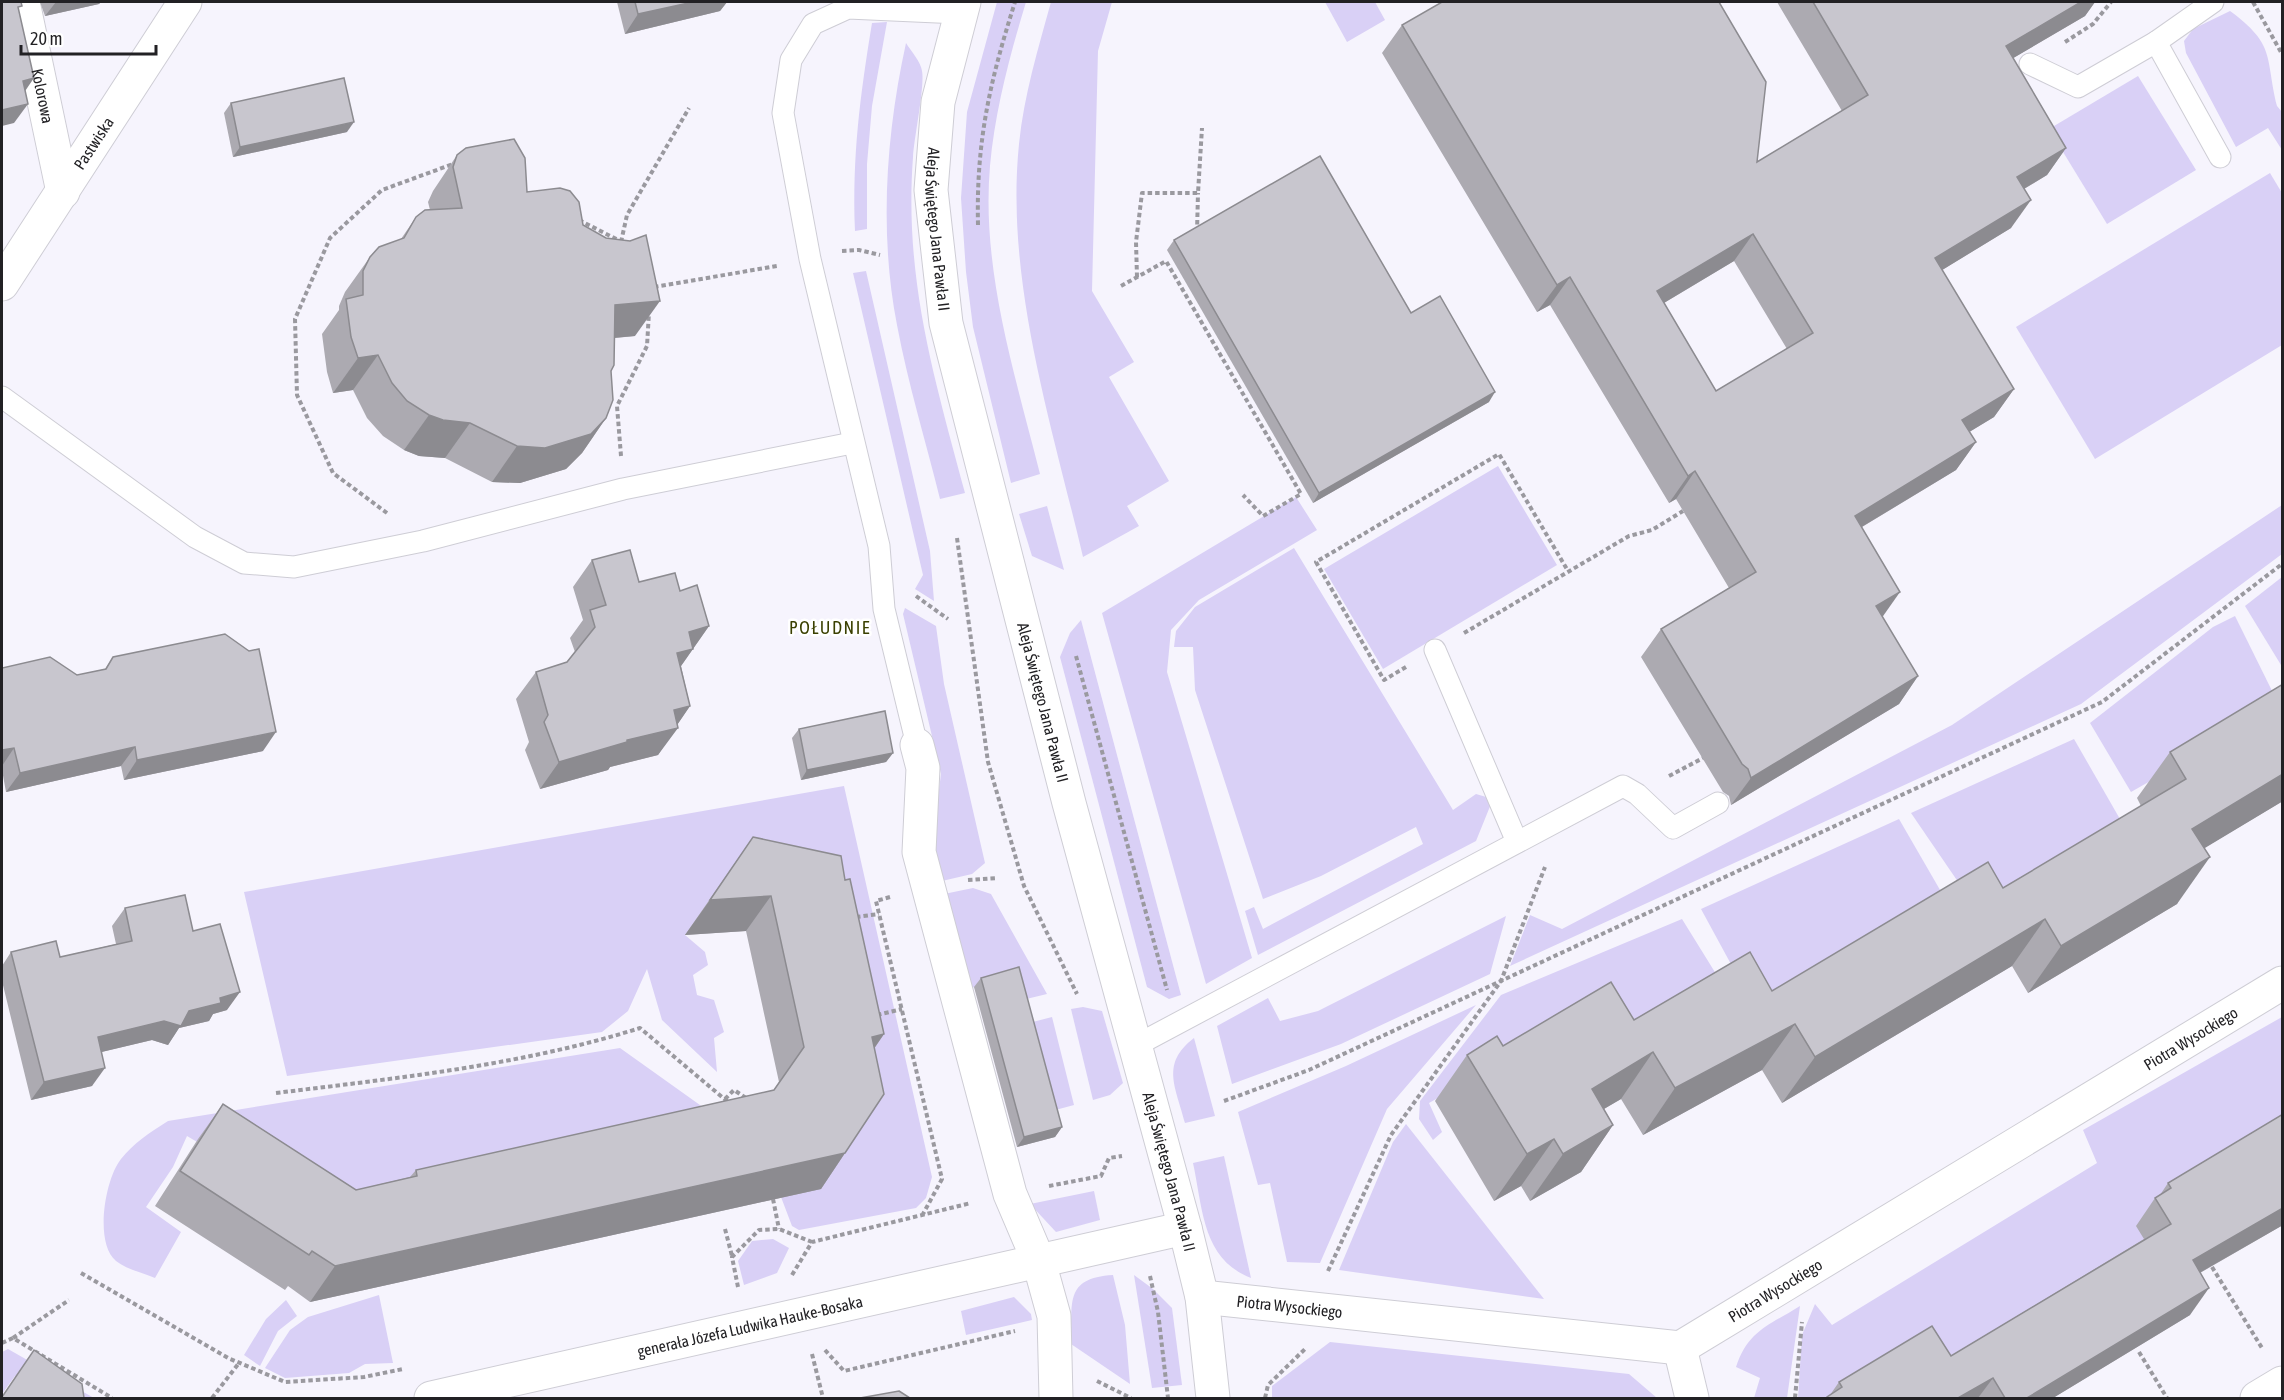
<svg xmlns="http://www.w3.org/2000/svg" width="2284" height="1400" viewBox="0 0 2284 1400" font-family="'Asap Condensed',sans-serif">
<rect width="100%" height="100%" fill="#f6f4fd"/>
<g fill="#d9d0f6">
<path d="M997,2H1026C1010,55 995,110 990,166C981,270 1015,374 1040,474L1011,483L973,327L966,272L961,198L967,112Z"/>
<path d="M1051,2H1112L1098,51L1092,291L1134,362L1109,377L1169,481L1127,506L1139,526L1083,557C1052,425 1005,281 1019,144C1024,95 1038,49 1051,2Z"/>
<path d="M1325,2H1375L1385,20L1347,42Z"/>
<path d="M2230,11C2276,45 2265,56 2277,106L2282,112V150L2268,128L2236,147L2186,53L2184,41L2193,29Z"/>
<path d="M887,22L872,106L867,164V229L855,231C852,157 860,96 872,23Z"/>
<path d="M906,43C911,51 921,62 922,71C925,86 914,138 913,157C904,279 934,377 965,493L940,499C926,442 908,384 897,325C879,233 886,134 906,43Z"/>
<path d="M2138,76L2196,170L2107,224L2049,129Z"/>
<path d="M2270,173L2282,193V345L2095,459L2016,327Z"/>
<path d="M866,271L930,551L934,601L915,589L923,575L853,273Z"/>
<path d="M1498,466L1557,565L1383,669L1324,569Z"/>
<path d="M1296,497L1317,530L1199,600L1171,630L1167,672L1252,958L1206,984L1102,613Z"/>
<path d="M2282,505V554L2081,704L1510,966L1530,915L1562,929L1952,725Z"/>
<path d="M1047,506L1064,570L1032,556L1019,514Z"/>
<path d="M1294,548L1453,810L1476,794L1493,799L1476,841L1258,955L1245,911L1254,907L1263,929L1423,844L1416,827L1321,876L1263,899L1195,690L1193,647H1174L1176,631L1195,607Z"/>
<path d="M2282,577V664L2281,665L2245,606Z"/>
<path d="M905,608L936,626L944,684L985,863L972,874L942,881L933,836L941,774L903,614Z"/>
<path d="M2235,616L2280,707L2131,792L2090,723L2213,627Z"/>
<path d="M1081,620L1181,995L1169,999L1147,987L1060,657L1070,633Z"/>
<path d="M2074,739L2128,833L1980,914L1911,813Z"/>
<path d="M844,786L932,1177L926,1198L916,1208L799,1230L792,1226L781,1197L839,911L685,935L705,952L708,965L693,975L697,995L714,1000L724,1032L714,1038L717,1072L662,1020L647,969L628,1011L602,1032L287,1076L244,892Z"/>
<path d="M1899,819L1947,902L1757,1012L1701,909Z"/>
<path d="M973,888L991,894L1047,994L1018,1001L1011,977L971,988L944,894Z"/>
<path d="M1506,916L1490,974L1341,1044L1232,1084L1217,1026L1268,998L1280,1021L1318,1011Z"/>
<path d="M1682,919L1726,990L1470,1080L1429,1103L1442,1132L1433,1140L1419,1119L1420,1101L1501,995Z"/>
<path d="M1476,1005L1387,1109L1320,1263L1287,1262L1270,1183L1258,1185L1238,1112L1346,1066Z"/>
<path d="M1083,1007L1102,1011L1123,1083L1110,1095L1093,1100L1071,1009Z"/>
<path d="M1052,1017L1074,1105L1048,1112L1025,1024Z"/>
<path d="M2282,1017V1137L2151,1251L2077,1336L1838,1398H1798L1802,1335L1815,1304L1832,1325L2097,1163L2083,1130Z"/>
<path d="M1194,1038L1215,1116L1185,1123C1176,1087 1160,1064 1194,1038Z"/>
<path d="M620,1048L728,1125L331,1221L187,1136L173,1167L146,1207L181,1232L155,1278C143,1273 126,1269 116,1261C94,1243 105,1179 121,1159C134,1143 149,1133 168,1121Z"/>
<path d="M1406,1124L1544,1299L1339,1270L1393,1142Z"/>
<path d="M1224,1156L1251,1278C1202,1259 1203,1209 1193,1163Z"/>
<path d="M1094,1191L1100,1220L1056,1232L1030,1204Z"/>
<path d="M773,1239L789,1248L777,1273L744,1285L738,1261L752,1241Z"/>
<path d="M1113,1275L1125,1325L1130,1384L1071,1344C1073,1304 1063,1278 1113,1275Z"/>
<path d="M1134,1275L1153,1289L1172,1308L1182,1385L1152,1388Z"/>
<path d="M379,1295L393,1363L365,1364L349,1373L285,1378L265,1368L290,1330L308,1317Z"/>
<path d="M1014,1297L1031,1314L1032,1320L966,1335L961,1311Z"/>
<path d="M286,1300L297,1316L278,1331L260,1366L244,1355L266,1319Z"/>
<path d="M1800,1306L1787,1398H1754L1760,1378L1736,1367C1748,1330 1770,1325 1800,1306Z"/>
<path d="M1330,1342L1629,1374L1657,1398H1272V1386Z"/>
<path d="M8,1349L94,1398H49L15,1376L2,1394V1352Z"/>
</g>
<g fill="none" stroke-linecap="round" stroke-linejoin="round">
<g stroke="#cecdd5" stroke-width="23">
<g id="service">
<path d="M2156,42L2220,157"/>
<path d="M2030,64L2078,87L2156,42L2213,2"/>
<path d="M2,397L195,537L244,563L294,567L423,541L623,489L852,443"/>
<path d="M1435,650L1517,842"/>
<path d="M917,745L884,609L879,546L810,259L783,113L791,60L813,24L848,8L959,13"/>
<path d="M1135,1046L1623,786L1637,794L1673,828L1718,803"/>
</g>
</g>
<g stroke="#cecdd5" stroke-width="35">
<g id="minor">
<path id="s1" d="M23,2L63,192"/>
<path id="s2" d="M964,2L938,102L931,190L946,323L1069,803L1185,1228L1202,1297L1213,1398"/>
<path id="s3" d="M2,284L185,2"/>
<path d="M917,745L923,768L919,852L1010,1194L1039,1262L1054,1316L1056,1398"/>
<path id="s4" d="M1202,1297L1680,1348L2282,983"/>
<path d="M1680,1348L1692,1398"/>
<path id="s5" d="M431,1398L1185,1228"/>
<path d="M2257,1398L2282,1383"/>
</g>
</g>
<g stroke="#9a999f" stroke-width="4" stroke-dasharray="4.5 3" stroke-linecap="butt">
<path d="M2253,2L2282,54"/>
<path d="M2065,42L2093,24L2111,2"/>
<path d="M579,220L620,241"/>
<path d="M978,225C976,141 990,81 1015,2"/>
<path d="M1197,232L1198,193"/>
<path d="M621,242L627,215L689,108"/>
<path d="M842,251L859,250L880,255"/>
<path d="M1137,277L1136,242L1142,193H1198L1202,128"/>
<path d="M1121,286L1166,261L1301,494L1263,516L1243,495"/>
<path d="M654,287L777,266"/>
<path d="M621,456L617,406L647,346L649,312"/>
<path d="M387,513L333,473L297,395L295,319L330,238L382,190L453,164"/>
<path d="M957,538L988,762L1024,886L1077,994"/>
<path d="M916,596L948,619"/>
<path d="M1464,633L1629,536L1652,530L1683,511"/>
<path d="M1076,656L1167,990"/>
<path d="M1406,667L1384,680L1316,562L1499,454L1568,571"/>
<path d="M1669,776L1703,758"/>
<path d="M968,880L997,878"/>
<path d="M890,897L876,901L942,1179L923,1214"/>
<path d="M856,917L879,914"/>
<path d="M877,1015L902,1009"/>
<path d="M276,1093C398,1078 523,1065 640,1028L728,1102"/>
<path d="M725,1099L734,1090L746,1098"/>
<path d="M1224,1101L1309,1070L2102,702L2282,564"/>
<path d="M1049,1186L1101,1176L1109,1158L1122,1156"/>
<path d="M773,1199L779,1229"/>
<path d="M725,1229L732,1256"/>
<path d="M2212,1267L2262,1348"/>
<path d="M1328,1271L1391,1135L1501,981L1545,867"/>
<path d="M81,1273L228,1358L285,1382L364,1377L403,1369"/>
<path d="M792,1275L812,1242L971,1203"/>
<path d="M1150,1276L1158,1312L1168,1398"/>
<path d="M738,1287L732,1257L759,1230L779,1229L812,1242"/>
<path d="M13,1338L69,1300"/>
<path d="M2,1343L13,1338L112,1398"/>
<path d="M825,1350L844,1371L1015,1331"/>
<path d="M2139,1352L2167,1398"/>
<path d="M812,1354L823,1398"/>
<path d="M1097,1381L1131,1398"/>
<path d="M212,1398L239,1363"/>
<path d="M1265,1398L1268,1385L1305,1349"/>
<path d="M1795,1398L1802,1322"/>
</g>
<use href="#service" stroke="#fff" stroke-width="21"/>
<use href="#minor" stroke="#fff" stroke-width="33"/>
</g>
<g fill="#acaab1" fill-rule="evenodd">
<path d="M40,2H101L99,4L45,16Z"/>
<path d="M617,2H727L720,11L625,34Z"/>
<path d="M1777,2H2095L2085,16L2013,58L2066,148L2047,175L2024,189L2011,228L1942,270L2014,389L1994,417L1969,432L1976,442L1956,470L1862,527L1882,617L1918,676L1899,704L1731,805L1729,796L1723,792L1641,657L1661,629L1729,588L1676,499L1669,503L1550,305L1537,312L1382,53L1402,25L1757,162L1842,111ZM1734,261L1787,349L1716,391L1664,303Z"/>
<path d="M231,103L347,132L233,157L224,113Z"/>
<path d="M457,155L527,192L583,225L635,336L615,338L606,418L582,453L566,469L520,483L492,482L445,458L419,456L404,450L383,436L367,418L353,390L333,393L327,372L322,334L339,310V306L345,292L370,257L401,239L416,217L430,210L428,202L433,191Z"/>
<path d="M1174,240L1411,313L1489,402L1313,503L1167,250Z"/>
<path d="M592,560L639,582L680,591L709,626L681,666L690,706L677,725L658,755L610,767L608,770L540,789L525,750L529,742L516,699L536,672L567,662L575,652L570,638L583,620L573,587Z"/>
<path d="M113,657L263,751L124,780L121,766L6,792L2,770V668L77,675L105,669Z"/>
<path d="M799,729L893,753L886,762L801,780L792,738Z"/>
<path d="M2170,752L2283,801L2204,848L2177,904L2028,993L2012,966L1782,1103L1762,1070L1643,1135L1621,1099L1604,1109L1613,1125L1581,1172L1530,1201L1521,1186L1494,1201L1435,1101L1467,1055L1503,1046L1772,991L2003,888L2141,806L2137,798Z"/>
<path d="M753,837L845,880L884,1034L874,1049L845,1153L821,1189L310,1302L288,1286L285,1290L155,1206L198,1139L223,1104L356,1190L410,1177L416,1170L774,1090L779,1082L746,931L685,935Z"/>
<path d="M125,908L193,931L227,1010L213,1014L209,1021L179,1028L168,1045L152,1040L101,1052L92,1086L31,1100L2,981V966L11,952L60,957L116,944L112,926Z"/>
<path d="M981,978L1062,1127L1055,1137L1017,1147L974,987Z"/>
<path d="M2283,1114V1225L2200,1273L2190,1315L2053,1398H1826L1830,1395L1839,1382L1951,1356L2144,1239L2136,1226L2155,1198L2160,1195L2168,1183Z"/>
</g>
<g fill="#8c8b90">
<path d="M56,2H101L99,4L45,16Z"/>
<path d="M693,2H727L720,11L625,34L638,14Z"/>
<path d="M2081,2H2095L2085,16L1986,74L2006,46Z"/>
<path d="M34,78L21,97L23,81Z"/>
<path d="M28,104L14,123L2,126V110Z"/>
<path d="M354,122L347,132L233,157L240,147Z"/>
<path d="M2066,148L2047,175L1997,205L2017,177Z"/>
<path d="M2031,200L2011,228L1916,286L1935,258Z"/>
<path d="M1753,234L1734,261L1637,319L1657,291Z"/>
<path d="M1570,277L1550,305L1537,312L1557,285Z"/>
<path d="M660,301L635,336L590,340L615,305Z"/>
<path d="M378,355L353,390L333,393L358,358Z"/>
<path d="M2014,389L1994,417L1943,448L1962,420Z"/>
<path d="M1495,392L1489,402L1313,503L1319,493Z"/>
<path d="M429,415L470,423L445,458L419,456L404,450Z"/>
<path d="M606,418L582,453L566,469L520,483L492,482L517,446Z"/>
<path d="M1976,442L1956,470L1835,543L1855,516Z"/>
<path d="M1695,471L1676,499L1669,503L1688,476Z"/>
<path d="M1900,592L1881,619L1876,606Z"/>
<path d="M709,626L674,676V658L689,632Z"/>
<path d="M1918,676L1899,704L1731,805L1751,778Z"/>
<path d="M690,706L675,728H678L658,755L610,767L608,770L540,789L559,762L627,740L674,710Z"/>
<path d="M276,732L263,751L124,780L137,760Z"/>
<path d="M135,747L121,766L6,792L20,773Z"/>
<path d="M14,748L2,766V750Z"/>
<path d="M893,753L886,762L801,780L807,770Z"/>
<path d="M2283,774V801L2160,875L2192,829Z"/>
<path d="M2210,857L2177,904L2028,993L2061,946Z"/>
<path d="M771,896L746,931L685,935L710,900Z"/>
<path d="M2045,919L2012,966L1782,1103L1815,1057Z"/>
<path d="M240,992L227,1010L213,1014L209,1021L179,1028L168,1045L152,1040L85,1056L98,1037L189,1011L220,998Z"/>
<path d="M1795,1024L1762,1070L1643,1135L1675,1088Z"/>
<path d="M884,1034L859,1070L872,1037Z"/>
<path d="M1653,1052L1621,1099L1559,1135L1592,1089Z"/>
<path d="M105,1068L92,1086L31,1100L44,1082Z"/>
<path d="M1613,1125L1581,1172L1530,1201L1563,1154Z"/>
<path d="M1062,1127L1055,1137L1017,1147L1024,1137Z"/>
<path d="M1554,1139L1521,1186L1494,1201L1527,1154Z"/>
<path d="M845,1153L821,1189L310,1302L335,1266Z"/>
<path d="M2283,1208V1225L2173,1288L2193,1260Z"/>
<path d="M2209,1288L2190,1315L2053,1398H2027Z"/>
<path d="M1993,1378L1978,1398H1958Z"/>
</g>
<g fill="#c8c6ce" stroke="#8c8b90" stroke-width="1.5" fill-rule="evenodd">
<path d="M2,2H21L22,6L18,7L34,78L23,81L28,104L2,110Z"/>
<path d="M635,2H693L638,14Z"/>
<path d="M1442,2H1719L1766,82L1757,162L1868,95L1813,2H2081L2006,46L2066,148L2017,177L2031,200L1935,258L2014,389L1962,420L1976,442L1855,516L1900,592L1876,606L1918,676L1751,778L1748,769L1742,764L1661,629L1756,572L1695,471L1688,476L1570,277L1557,285L1402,25ZM1753,234L1813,333L1716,391L1657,291Z"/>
<path d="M344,78L354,122L240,147L231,103Z"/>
<path d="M514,139L525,158L527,192L560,188L570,191L579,202L583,225L606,238L630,241L646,235L660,301L615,305L614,365L611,371L613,400L606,418L591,434L545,448L517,446L470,423L443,420L429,415L407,401L392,383L378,355L358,358L351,337L346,299L363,295V271L370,257L379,247L404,238L416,217L425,210L462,208L453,167L457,155L466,148Z"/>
<path d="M1320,156L1411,313L1440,296L1495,392L1319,493L1174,240Z"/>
<path d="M630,550L639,582L675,573L680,591L697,585L709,626L689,632L693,649L677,653L690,706L674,710L678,728L627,740V742L559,762L544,722L548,715L536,672L567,662L595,627L590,610L606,605L592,560Z"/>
<path d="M225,634L249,651L259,649L276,732L137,760L135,747L20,773L14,748L2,750V668L50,657L77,675L106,669L113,657Z"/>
<path d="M2283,684V774L2192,829L2210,857L2061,946L2045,919L1815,1057L1795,1024L1675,1088L1653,1052L1592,1089L1613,1125L1563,1154L1554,1139L1527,1154L1467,1055L1497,1036L1503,1046L1611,982L1634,1020L1750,952L1772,991L1988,862L2003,888L2186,779L2170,752Z"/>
<path d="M885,711L893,753L807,770L799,729Z"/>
<path d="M753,837L841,856L845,880L850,879L884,1034L872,1037L884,1094L845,1153L335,1266L312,1251L309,1255L180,1171L223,1104L356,1190L417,1176L416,1170L774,1090L804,1047L771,896L710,900Z"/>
<path d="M185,895L193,931L220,924L240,992L220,998L221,1003L189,1011L181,1026L164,1021L98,1037L105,1068L44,1082L11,952L56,941L60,957L132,941L125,908Z"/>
<path d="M1019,967L1062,1127L1024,1137L981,978Z"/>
<path d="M2283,1114V1208L2193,1260L2209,1288L2027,1398H2005L1993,1378L1958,1398H1827V1397L1842,1387L1839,1382L1932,1326L1951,1356L2171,1224L2155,1198L2171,1188L2168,1183Z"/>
<path d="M34,1350L82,1384L84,1398H2V1397Z"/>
<path d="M899,1391L910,1398H860Z"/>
</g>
<g text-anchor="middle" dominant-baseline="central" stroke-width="5" stroke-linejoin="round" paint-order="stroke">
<g font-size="16" fill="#222124" stroke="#fff">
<text stroke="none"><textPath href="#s1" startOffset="96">Kolorowa</textPath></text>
<text stroke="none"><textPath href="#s3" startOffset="168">Pastwiska</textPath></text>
<text stroke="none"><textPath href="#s2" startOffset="231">Aleja Świętego Jana Pawła II</textPath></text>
<text stroke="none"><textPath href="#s2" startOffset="717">Aleja Świętego Jana Pawła II</textPath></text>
<text stroke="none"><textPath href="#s4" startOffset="1078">Piotra Wysockiego</textPath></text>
<text stroke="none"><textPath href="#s2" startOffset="1203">Aleja Świętego Jana Pawła II</textPath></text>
<text stroke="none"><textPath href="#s4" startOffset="592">Piotra Wysockiego</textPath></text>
<text stroke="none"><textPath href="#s4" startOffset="88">Piotra Wysockiego</textPath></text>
<text stroke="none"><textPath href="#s5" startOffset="327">generała Józefa Ludwika Hauke-Bosaka</textPath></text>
</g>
<g font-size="18" letter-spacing="1.5" fill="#3a4001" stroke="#fff">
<text x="830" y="627">POŁUDNIE</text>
</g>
</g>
<rect width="2284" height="1400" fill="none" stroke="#222124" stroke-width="6"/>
<path d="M21 45v9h135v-9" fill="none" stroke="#222124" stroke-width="3"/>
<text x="30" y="45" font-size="18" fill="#222124" stroke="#ffffff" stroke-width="4.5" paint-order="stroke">20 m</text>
</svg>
